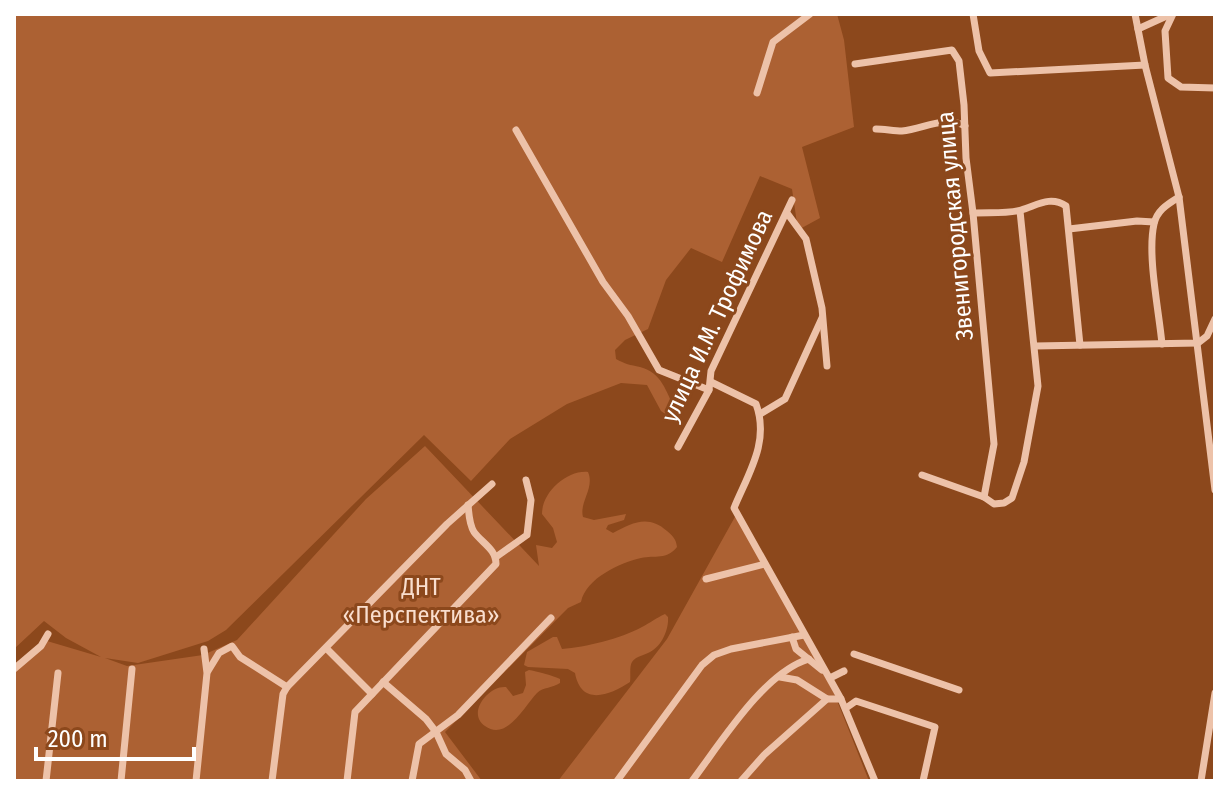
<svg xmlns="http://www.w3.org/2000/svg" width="1229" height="795" viewBox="0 0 1229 795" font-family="'Fira Sans Condensed',sans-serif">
<rect width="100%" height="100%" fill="#8c481c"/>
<g fill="#ac6133">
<path d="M14,14H837L844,40L854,127L802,147L820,218L798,230L792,189L760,176L722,262L691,248L666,280L648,329L625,340L615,350L616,359C625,364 630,365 640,367C662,373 666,391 675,410L671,418L661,411L647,385L621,383L567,404L510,439L471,481L424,435L226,630L208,641L138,663L105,658L127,666L203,655L237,640L366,499L425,446L539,566L536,545L552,548L557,542L553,528L542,514C542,492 567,470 588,472C595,488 579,502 583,517L594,520L626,514L624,520L608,525L606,529L613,533C632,523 648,514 667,531C673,536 676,539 677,547C667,560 655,555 641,558C620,563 586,578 581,602L568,608L445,732L482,781H14V666L47,641L101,657L66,638L44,621L14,649Z"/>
<path d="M736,515L834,693L869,781H558L667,639Z"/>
<path d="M665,614L668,617C669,629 662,646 650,652C645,655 636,656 632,662C629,667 631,676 630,682C609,696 581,706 575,673L568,669L528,667L524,665L527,652L553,637H557L562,649C586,647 620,639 642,627C650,623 656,618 665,614Z"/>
<path d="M529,670C536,671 554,676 560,679V683C553,688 543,687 537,693C525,705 507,742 485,726C466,713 489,685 506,687L513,696L523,693L526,685L525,672Z"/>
</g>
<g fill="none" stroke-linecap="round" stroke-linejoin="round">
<g stroke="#edc2a9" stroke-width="7">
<path d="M973,14L979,51L990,73L1145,65"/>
<path d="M1135,14L1145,65L1179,197L1215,490"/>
<path d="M1173,14L1165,31L1168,78L1181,87L1215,88"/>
<path d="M1138,29L1171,14"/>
<path d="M855,64L952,50L959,61L964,105L966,158L973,213L994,444L984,497"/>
<path d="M757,93L773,42L810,14"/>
<path d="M876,129C884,129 894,131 902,131C924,129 944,115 965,126"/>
<path d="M516,130L603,282L628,316L659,370L709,390"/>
<path d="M787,213L806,239L822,308L827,366"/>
<path d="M973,213C988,212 1007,214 1021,210C1036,206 1050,195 1066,206L1080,345"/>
<path d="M1069,229L1137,221L1154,222"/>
<path d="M1162,344C1159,311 1147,255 1154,224C1157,210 1168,204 1179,197"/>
<path d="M1035,346L1198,343L1207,336L1215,319"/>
<path d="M711,382L756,404C770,442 748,474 734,508L841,699L875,781"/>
<path d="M760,414L785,399L822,318"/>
<path d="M678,447L709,390L711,371L792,200"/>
<path d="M922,475L984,497L994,504L1004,503L1012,498L1024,462L1038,386L1020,211"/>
<path d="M496,557L527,535L531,500L526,480"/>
<path d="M706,579L765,564"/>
<path d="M792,637L796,649L822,670"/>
<path d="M327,649L372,694"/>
<path d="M854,654L959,690"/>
<path d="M14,669L41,646L48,634"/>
<path d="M208,671L219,653L232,646L240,657L287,687"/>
<path d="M780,677L797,680L827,699"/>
<path d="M830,678L844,671"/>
<path d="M383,682L426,719L436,732L446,754L465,770L471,781"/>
<path d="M846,708L856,701L935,727L923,781"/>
<path d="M46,781L58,673"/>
<path d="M121,781L132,669"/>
<path d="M196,781L207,673L204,649"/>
<path d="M272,781L283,694L287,687L447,524L492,484"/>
<path d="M347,781L355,712L496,564C496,549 482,543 474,532C469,524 469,514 468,505"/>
<path d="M412,781L419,744L458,715L551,618"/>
<path d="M617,781L702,665L714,655L731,649L804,635"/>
<path d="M692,781C720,744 764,672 809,659"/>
<path d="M741,781L764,755L827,699H841"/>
<path d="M1201,781L1215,693"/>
</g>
</g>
<g text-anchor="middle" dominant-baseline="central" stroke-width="6" stroke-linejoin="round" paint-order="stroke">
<g font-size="24" fill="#fff" stroke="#8c481c">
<text transform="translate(955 226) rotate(-95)">Звенигородская улица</text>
<text transform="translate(717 316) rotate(-65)">улица И.М. Трофимова</text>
</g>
<g font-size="24" fill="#f9dece" stroke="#8c481c">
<text x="421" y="587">ДНТ<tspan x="421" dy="28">«Перспектива»</tspan></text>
</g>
</g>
<rect width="1229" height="795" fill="none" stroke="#ffffff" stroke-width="32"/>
<path d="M36 747v12h158v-12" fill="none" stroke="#ffffff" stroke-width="4"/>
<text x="48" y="747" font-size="24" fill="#ffffff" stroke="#8c481c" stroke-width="6" paint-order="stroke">200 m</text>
</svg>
